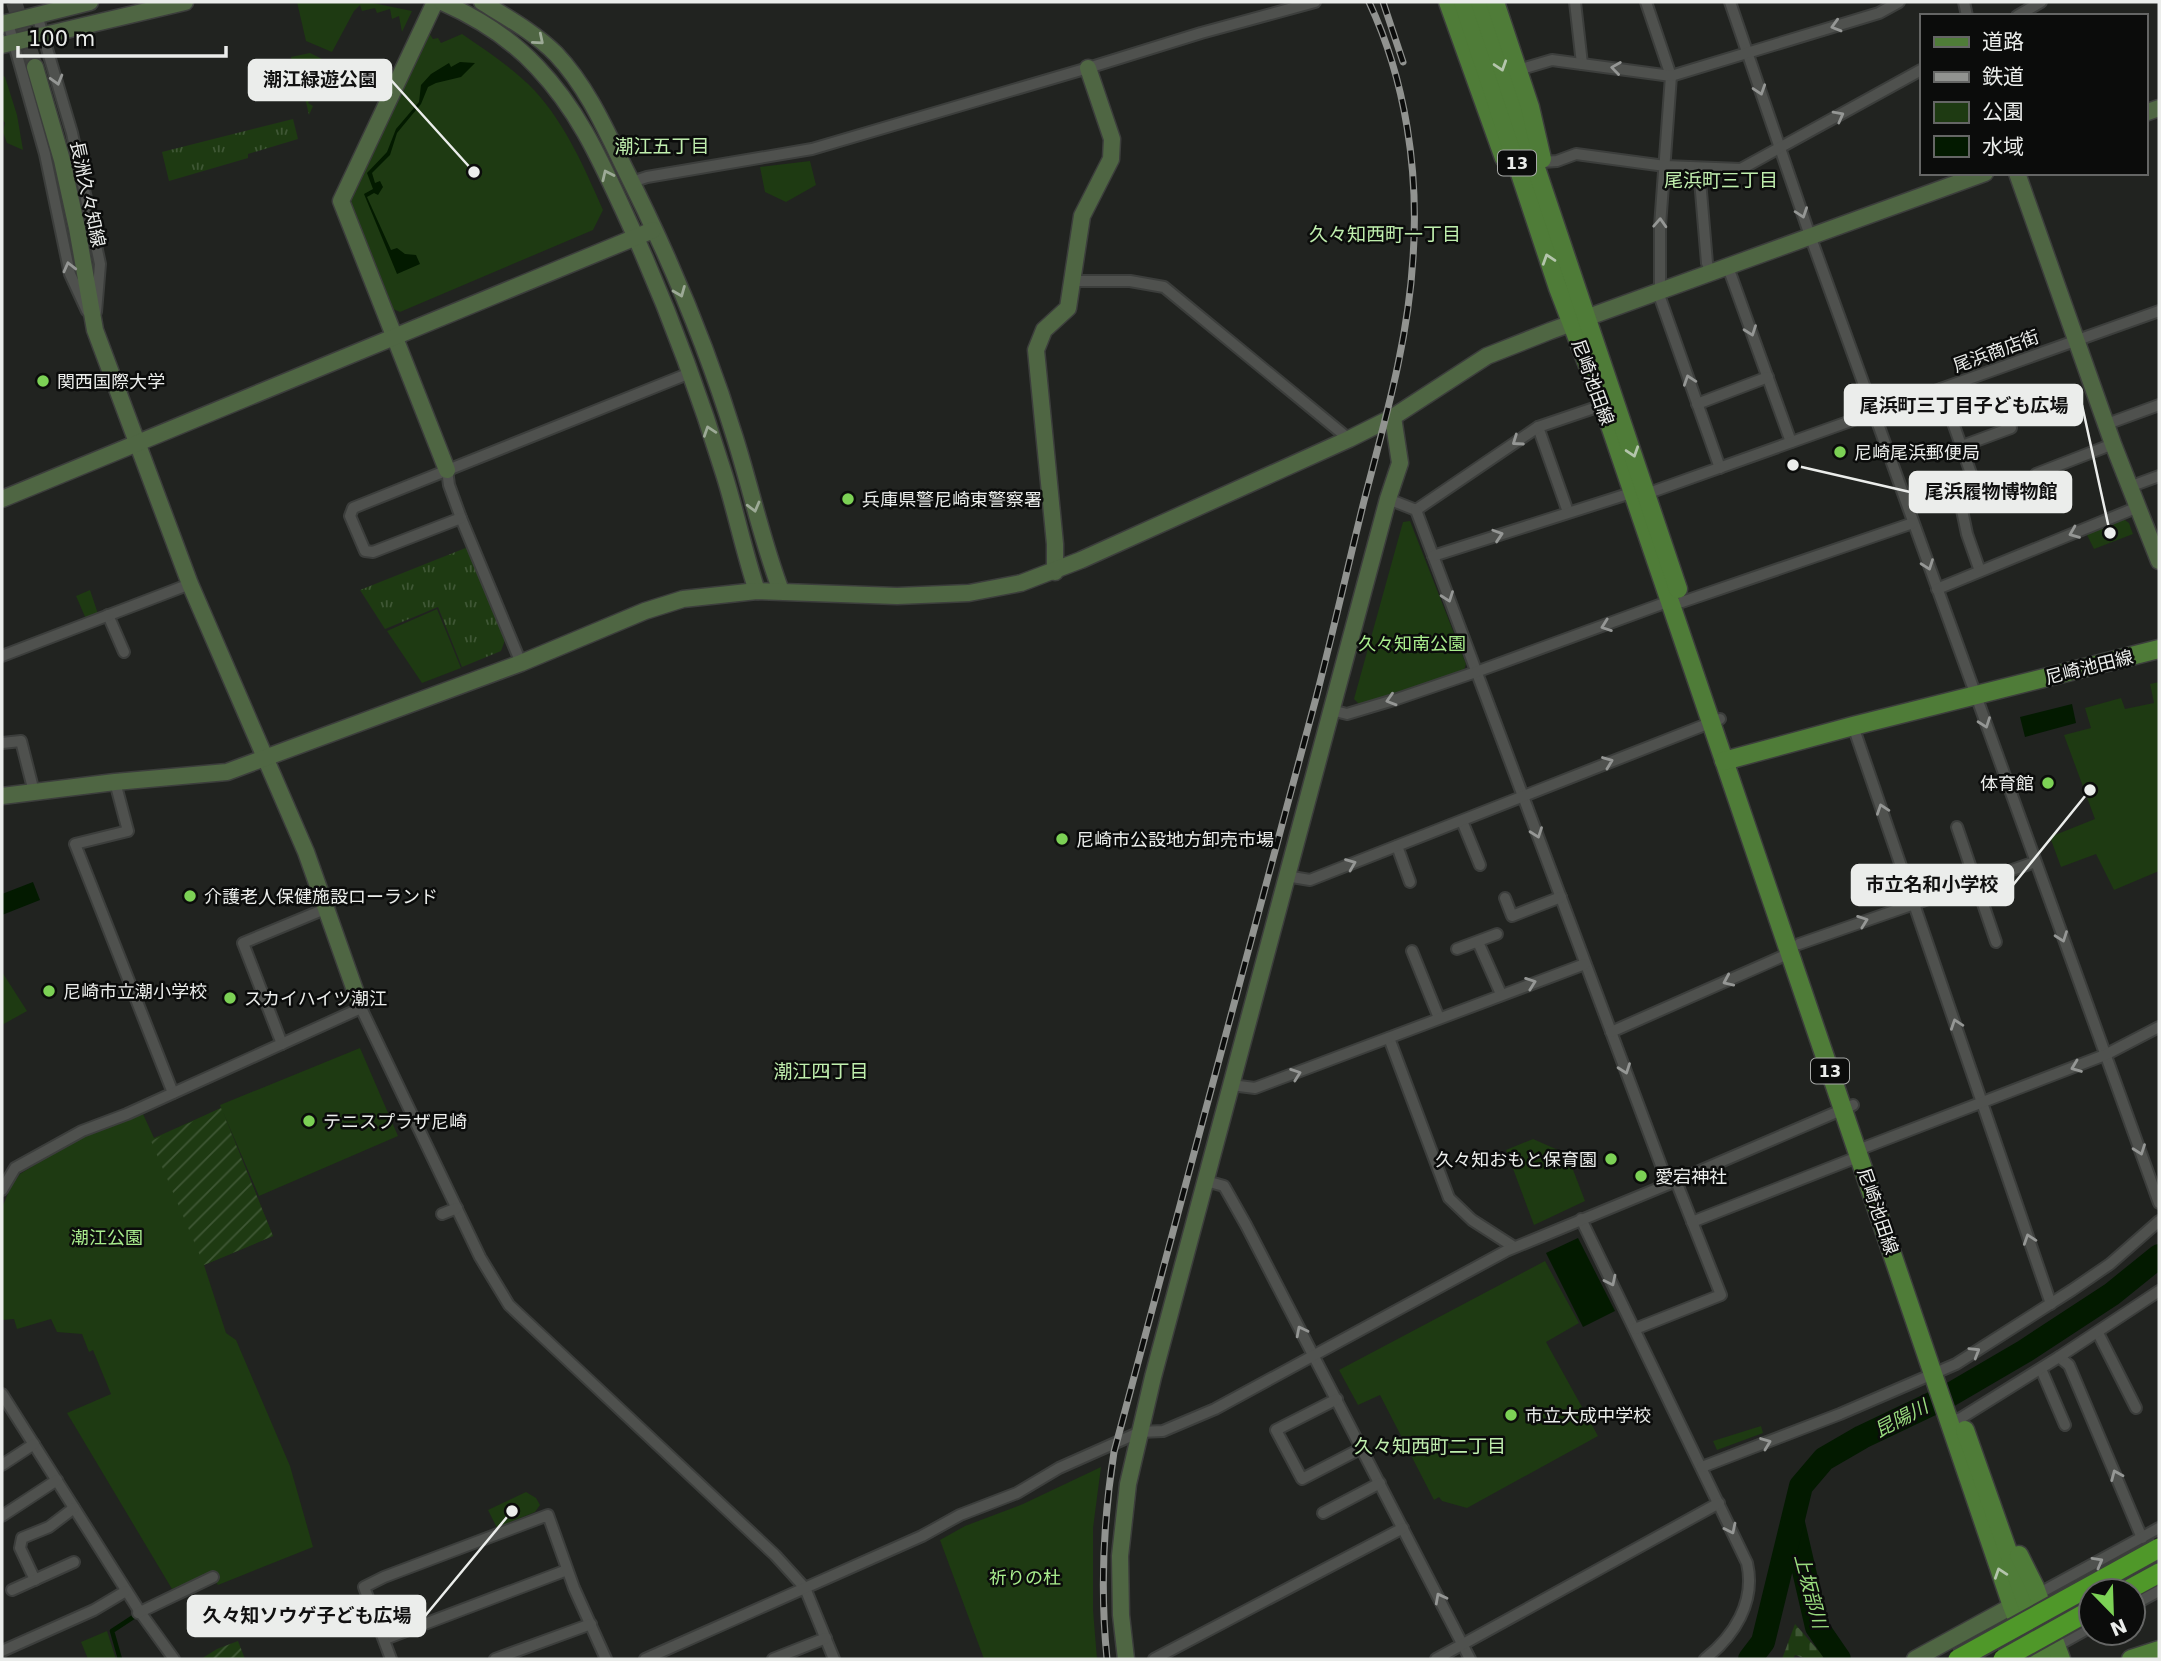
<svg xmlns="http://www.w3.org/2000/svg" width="2161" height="1661" viewBox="0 0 2161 1661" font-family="'DejaVu Sans','Noto Sans JP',sans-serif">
<defs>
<pattern id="grass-tufts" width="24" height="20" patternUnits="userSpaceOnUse" patternTransform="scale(1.75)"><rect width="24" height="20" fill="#1e3a12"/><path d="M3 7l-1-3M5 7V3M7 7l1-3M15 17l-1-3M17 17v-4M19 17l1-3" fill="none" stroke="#3f5735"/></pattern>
<pattern id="cemetery-stones" width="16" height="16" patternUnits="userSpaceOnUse" patternTransform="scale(1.75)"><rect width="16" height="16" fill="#1e3a12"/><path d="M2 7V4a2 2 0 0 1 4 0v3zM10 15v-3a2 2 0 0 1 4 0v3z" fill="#3f5735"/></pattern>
<pattern id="garden-furrows" width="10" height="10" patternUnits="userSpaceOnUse" patternTransform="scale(1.75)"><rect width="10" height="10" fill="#1e3a12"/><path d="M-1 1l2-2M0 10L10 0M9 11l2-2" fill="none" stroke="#3f5735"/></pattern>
</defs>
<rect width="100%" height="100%" fill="#212320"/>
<g fill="url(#grass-tufts)">
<path d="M310,53L336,66L331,75L323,73L308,103L313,106L309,115L304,93L298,95L295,83H292V80L297,79L291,57Z"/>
<path d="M293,119L298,139L248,154V158L169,181L162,152Z"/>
<path d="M468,547L505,640L501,651L462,667L438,607L385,629L360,590Z"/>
</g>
<path fill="url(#cemetery-stones)" d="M1795,1624L1823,1656L1822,1659H1807L1795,1655L1793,1659H1782Z"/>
<g fill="#1e3a12">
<path d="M297,2H368L412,11L402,32L399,16L392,19L390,9L377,13L375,8L362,11L360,5L354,11L332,52L306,41Z"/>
<path d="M429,33L433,39L438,38L441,43L462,34C487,51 514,69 535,91C566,125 585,169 603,210L593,230L400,312L393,309L350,202L351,195Z"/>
<path d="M2,75L5,77L17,115L23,150L7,143L3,132L5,123L2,118Z"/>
<path d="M810,161L816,185L786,202L765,192L760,167Z"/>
<path d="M2122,518L2129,523L2133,534L2094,549L2086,533Z"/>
<path d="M1410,521L1466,664L1464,670L1361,706L1354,699L1403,522Z"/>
<path d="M90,590L98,614L86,619L76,596Z"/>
<path d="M437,609L461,668L422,683L387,631Z"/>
<path d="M2159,682V871L2114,890L2096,854L2061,867L2050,837L2095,819L2064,735L2091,728L2085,708L2121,698L2125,709L2154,703L2150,684Z"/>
<path d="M2,972L27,1011L2,1025Z"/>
<path d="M360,1048L398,1136L259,1196L223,1112L273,1236L204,1265L226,1333L236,1340L290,1466L313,1547L218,1585L210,1575L172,1589L67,1413L111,1394L93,1350L89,1352L82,1334L57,1332L51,1319L17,1329L14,1319L2,1320V1208L11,1186L20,1174L75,1140L143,1114L154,1138L221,1108L220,1105Z"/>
<path d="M1533,1139L1567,1154L1585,1201L1534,1225L1506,1150Z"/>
<path d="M1545,1261L1579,1323L1546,1342L1598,1436L1467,1508L1442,1501L1439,1497L1434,1500L1380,1395L1358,1405L1339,1370Z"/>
<path d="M1761,1426L1763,1433L1717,1450L1713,1441Z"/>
<path d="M1101,1467L1093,1528V1610L1097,1659H984L940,1540L965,1526L1023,1504Z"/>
<path d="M526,1492L536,1498L540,1505L535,1512L497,1528L488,1510Z"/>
<path d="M107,1631L116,1659H88L81,1642Z"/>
</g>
<g fill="url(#garden-furrows)">
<path d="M221,1108L273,1236L204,1265L151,1141Z"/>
<path d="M238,1641L245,1659H201L217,1649Z"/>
</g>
<g fill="#031a00">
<path d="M460,62L475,63L461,77L436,83L428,87L421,104L397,133L390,155L372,173L375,183L380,181L383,187L378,195L374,193L367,197L391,250L397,248L405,254L416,255L420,264L397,274L364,194L373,189L367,173L387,152L396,129L419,102L421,85L431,74L449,63L451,67Z"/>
<path d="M2072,704L2076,723L2025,737L2020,717Z"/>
<path d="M33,882L40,900L2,915V894Z"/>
<path d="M1578,1238L1615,1311L1583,1327L1546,1253Z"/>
</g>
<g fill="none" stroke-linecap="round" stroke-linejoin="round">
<path stroke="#031a00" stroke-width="4.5" d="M120,1659L112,1631L138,1614"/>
<g stroke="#031a00" stroke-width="24">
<path d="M1793,1523L1817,1627L1839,1659"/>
<path d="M1750,1659L1763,1642L1801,1486L1824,1459L1862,1437L1948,1396L2025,1351L2112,1294L2159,1256"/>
</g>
<path stroke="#3f413e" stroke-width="16" stroke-dasharray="16 8" stroke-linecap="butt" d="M14,2L35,67"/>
<g stroke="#3c3e3c" stroke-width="14">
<g id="street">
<path d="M1575,2L1582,64"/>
<path d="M1646,2L1671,76L1660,226V291"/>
<path d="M1730,2L1807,227L2159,1203"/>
<path d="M1964,2L1967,16"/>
<path d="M37,15L72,133L100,264L96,312"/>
<path d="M2017,16L2041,2"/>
<path d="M8,23L45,154L70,274L87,311"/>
<path d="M1518,70L1552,60L1671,76L1879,13L1899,2"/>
<path d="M1543,162L1557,161L1576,154L1665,166L1741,169L1921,70"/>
<path d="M1699,168L1707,263L1711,273"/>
<path d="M632,182L647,177L812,149L1088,68L1201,33L1315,2"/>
<path d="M1728,267L1791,442"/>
<path d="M1074,281H1130L1164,287L1349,439"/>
<path d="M1658,292L1720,468"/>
<path d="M1941,389L1974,482"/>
<path d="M1697,404L1768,377"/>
<path d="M2107,424L2159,405"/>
<path d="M1538,427L1568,512"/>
<path d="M1962,446L2011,428"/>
<path d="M447,470L449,485L461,518L521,663"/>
<path d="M2036,474L2113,444"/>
<path d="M2129,487L2159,476"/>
<path d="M1958,491L1967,534L1980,571"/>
<path d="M1388,499L1416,510L1538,427L1603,405"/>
<path d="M1416,510L1668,1184"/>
<path d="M461,518L373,552L365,551L350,516L353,508L690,373"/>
<path d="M1433,556L1631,493L1646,494L2159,311"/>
<path d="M1937,589L2138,507"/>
<path d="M1682,602L1913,523"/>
<path d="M108,615L124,652"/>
<path d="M2,656L190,584"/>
<path d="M1331,710L1347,714L1397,699L1476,672L1670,601"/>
<path d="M1853,726L2051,1304"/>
<path d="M2,743L21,741L34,792"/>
<path d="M115,782L128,831L75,844L173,1093"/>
<path d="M1462,821L1480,865"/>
<path d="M1957,827L1996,942"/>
<path d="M1397,846L1410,882"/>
<path d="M1286,876L1310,880L1720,719"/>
<path d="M1505,898L1512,916L1561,897"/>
<path d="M1478,942L1501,994"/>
<path d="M1799,944L2035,862"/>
<path d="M1457,949L1497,934"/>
<path d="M1412,951L1439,1018"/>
<path d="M357,996L361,1008L480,1257L509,1305L775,1555L805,1588L834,1659"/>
<path d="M1611,1032L1790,953"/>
<path d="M1389,1038L1449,1198L1472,1220L1514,1247"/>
<path d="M282,1044L243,943L325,909"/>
<path d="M1231,1085L1255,1088L1585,964"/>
<path d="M1858,1150L2105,1055L2159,1027"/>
<path d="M1206,1181L1224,1186L1246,1225L1470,1659"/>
<path d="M2,1190L15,1168L82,1131L127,1114L361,1008"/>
<path d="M442,1214L457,1208"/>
<path d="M1581,1219L1747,1563C1756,1602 1734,1636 1705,1659"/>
<path d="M1692,1222L1860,1156"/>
<path d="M1635,1329L1721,1295L1676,1181"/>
<path d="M2098,1333L2136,1408"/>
<path d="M2059,1357L2069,1365L2142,1538"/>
<path d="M2041,1369L2065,1425"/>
<path d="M2,1394L140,1612L174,1659"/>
<path d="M1337,1399L1276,1430L1302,1479L1362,1448"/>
<path d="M1950,1421L1961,1418L2059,1357L2159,1291"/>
<path d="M2,1465L34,1444"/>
<path d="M1702,1467L1840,1414L1956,1364L2072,1290L2110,1264L2159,1221"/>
<path d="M1323,1513L1380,1483"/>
<path d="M2,1516L57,1480"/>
<path d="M35,1580L20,1548L22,1538L49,1527L74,1508"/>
<path d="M12,1590L74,1562"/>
<path d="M2038,1594L2159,1528"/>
<path d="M2133,1605L2159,1591"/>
<path d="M138,1613L213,1577"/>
<path d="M385,1639L567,1570"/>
<path d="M2057,1646L2091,1627"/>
<path d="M2,1651L94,1610L126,1591"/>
<path d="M391,1659L364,1587L384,1577L548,1515L574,1588L606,1659"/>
<path d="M495,1659L591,1624"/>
<path d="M645,1659L922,1536L960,1515L1017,1493L1059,1468L1140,1432L1163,1431L1215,1409L1506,1251L1676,1181L1853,1105"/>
<path d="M773,1659L826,1638"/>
<path d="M1154,1659L1403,1528"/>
<path d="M1436,1659L1719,1503"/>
</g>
</g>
<g stroke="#3c3e3c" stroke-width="19">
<g id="secondary">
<path d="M435,2L341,201L447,470"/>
<path d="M442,2C476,17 511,39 537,67C577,109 598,155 622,207C662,293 696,383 724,474C736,512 744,552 757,591"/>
<path d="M482,2C508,18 535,33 556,54C587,87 605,128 624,167C667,252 707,347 735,438C751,489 762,541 781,591"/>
<path d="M2,24L90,2"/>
<path d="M2,45L185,2"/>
<path d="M35,67L62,160L77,228L95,330L190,584L306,852L357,996"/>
<path d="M2145,113L2159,108"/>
<path d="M2017,173L2113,444L2159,561"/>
<path d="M2,499L653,230"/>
<path d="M1055,572V544L1036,350L1044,330L1068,308L1082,216L1111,159L1112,139L1088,68"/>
<path d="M2,796L115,782L227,772L521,663L645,611L683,599L757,591L897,596L969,593L1021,583L1081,560L1349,439L1393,417L1487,356L1550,331L1985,173"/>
<path d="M1126,1659L1121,1615L1120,1556L1128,1484L1153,1377L1388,499L1400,463L1393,417"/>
<path d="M1915,1659L2012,1606"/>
</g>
</g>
<g stroke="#3c3e3c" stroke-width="21">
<g id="primary">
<path d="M1448,2L1504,158"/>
<path d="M1463,2L1558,288L1603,405L2012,1606L2033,1659"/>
<path d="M1480,2L1678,589"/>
<path d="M1495,2L1530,107L1542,159"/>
<path d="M1724,761L1853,726L2159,649"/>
<path d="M1965,1430L2046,1659"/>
<path d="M2019,1555L2035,1587L2061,1659"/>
<path d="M2131,1659L2159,1650"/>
</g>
</g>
<g stroke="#3c3e3c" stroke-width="23">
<path id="highway" d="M2126,1591L2159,1573"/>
</g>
<use href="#street" stroke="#4f514e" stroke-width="10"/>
<use href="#secondary" stroke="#4f6643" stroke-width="16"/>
<use href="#primary" stroke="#4f7c38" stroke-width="18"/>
<use href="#highway" stroke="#4f9829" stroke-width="19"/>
<g stroke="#919390" stroke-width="7">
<g id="rail">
<path d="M1383,2L1403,62"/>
<path d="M1107,1659C1100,1589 1103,1522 1114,1452C1181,1201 1249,949 1316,698C1333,632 1348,566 1364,501C1385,420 1408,342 1413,258C1419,172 1406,81 1369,2"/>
</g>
</g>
<use href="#rail" stroke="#0b0c0b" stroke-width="4.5" stroke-dasharray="13" stroke-linecap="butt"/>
<g stroke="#3c3e3c" stroke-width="23" stroke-linecap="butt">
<g id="highway-bridge">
<path d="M1958,1659L2159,1548"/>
<path d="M2003,1659L2091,1610"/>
</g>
</g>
<use href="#highway-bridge" stroke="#4f9829" stroke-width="19"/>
</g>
<defs><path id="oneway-chevron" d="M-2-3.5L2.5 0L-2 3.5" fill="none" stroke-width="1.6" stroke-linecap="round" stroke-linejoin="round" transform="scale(1.75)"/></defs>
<g stroke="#959795">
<use href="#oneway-chevron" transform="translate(1836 26) rotate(164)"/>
<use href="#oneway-chevron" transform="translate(1616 68) rotate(-172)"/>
<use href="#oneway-chevron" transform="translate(57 80) rotate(74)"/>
<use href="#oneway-chevron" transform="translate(1760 90) rotate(72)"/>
<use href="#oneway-chevron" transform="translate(1839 116) rotate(-28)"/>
<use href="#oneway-chevron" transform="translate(1802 213) rotate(71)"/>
<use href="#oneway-chevron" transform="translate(1660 223) rotate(-87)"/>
<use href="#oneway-chevron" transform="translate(69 267) rotate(-104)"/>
<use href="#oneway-chevron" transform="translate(1751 331) rotate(70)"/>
<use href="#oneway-chevron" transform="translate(1689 380) rotate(-109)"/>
<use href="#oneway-chevron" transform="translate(1517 441) rotate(145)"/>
<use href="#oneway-chevron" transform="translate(2074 533) rotate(158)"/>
<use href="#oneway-chevron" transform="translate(1498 535) rotate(-18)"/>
<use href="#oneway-chevron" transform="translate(1928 565) rotate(70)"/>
<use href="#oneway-chevron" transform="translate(1448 597) rotate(70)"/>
<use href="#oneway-chevron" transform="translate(1606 626) rotate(160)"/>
<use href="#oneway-chevron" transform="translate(1391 700) rotate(163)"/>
<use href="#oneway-chevron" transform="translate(1985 723) rotate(70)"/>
<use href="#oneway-chevron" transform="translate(1608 762) rotate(-21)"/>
<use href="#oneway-chevron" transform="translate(1882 809) rotate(-109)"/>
<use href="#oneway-chevron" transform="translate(1537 833) rotate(70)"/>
<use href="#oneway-chevron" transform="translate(1351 864) rotate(-22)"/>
<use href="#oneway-chevron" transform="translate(1863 921) rotate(-20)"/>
<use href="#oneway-chevron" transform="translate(2062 937) rotate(70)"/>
<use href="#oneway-chevron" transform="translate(1728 981) rotate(156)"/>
<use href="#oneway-chevron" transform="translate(1531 983) rotate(-20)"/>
<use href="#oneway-chevron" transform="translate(1956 1024) rotate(-109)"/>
<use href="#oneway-chevron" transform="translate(2076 1067) rotate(159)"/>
<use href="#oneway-chevron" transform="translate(1625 1069) rotate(70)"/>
<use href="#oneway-chevron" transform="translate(1296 1074) rotate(-20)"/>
<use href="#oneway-chevron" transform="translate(2140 1150) rotate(70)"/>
<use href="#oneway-chevron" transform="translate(2029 1239) rotate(-109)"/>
<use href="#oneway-chevron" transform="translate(1611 1281) rotate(64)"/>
<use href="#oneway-chevron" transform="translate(1301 1331) rotate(-117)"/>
<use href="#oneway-chevron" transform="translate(1975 1352) rotate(-31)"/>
<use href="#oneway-chevron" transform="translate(1766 1443) rotate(-21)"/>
<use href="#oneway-chevron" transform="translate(2116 1475) rotate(-113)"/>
<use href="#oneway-chevron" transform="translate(1731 1529) rotate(64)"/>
<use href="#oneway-chevron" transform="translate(2098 1562) rotate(-29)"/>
<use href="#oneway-chevron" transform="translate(1440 1598) rotate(-118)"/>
</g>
<g stroke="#9daa97">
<use href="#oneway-chevron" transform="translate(539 40) rotate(40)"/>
<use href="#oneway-chevron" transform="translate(607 175) rotate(-115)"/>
<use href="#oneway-chevron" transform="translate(680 292) rotate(68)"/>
<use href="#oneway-chevron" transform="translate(709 431) rotate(-109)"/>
<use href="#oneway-chevron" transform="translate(754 507) rotate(75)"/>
</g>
<g stroke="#b4c5ac">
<use href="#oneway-chevron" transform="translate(1501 66) rotate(72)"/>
<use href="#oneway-chevron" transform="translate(1548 259) rotate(-108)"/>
<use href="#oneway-chevron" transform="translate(1633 452) rotate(72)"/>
<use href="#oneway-chevron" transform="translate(2000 1573) rotate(-109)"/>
</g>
<g fill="#7cd155" stroke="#0b0c0b" stroke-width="2.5">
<circle cx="43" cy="381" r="7"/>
<circle cx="1840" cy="452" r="7"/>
<circle cx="848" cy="499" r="7"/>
<circle cx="2048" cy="783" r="7"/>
<circle cx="1062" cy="839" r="7"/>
<circle cx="190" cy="896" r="7"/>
<circle cx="49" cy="991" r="7"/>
<circle cx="230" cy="998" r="7"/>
<circle cx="309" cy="1121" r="7"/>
<circle cx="1611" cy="1159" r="7"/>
<circle cx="1641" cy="1176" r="7"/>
<circle cx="1511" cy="1415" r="7"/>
</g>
<g text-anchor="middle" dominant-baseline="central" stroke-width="5" stroke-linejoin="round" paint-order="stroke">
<g fill="#0b0c0b" stroke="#a8aaa8" stroke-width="2">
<rect x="1498" y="150.5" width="38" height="25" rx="5"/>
<rect x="1811" y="1058.5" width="38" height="25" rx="5"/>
</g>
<g font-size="16" font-weight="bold" fill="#ebedeb">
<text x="1517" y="163">13</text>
<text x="1830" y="1071">13</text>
</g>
<g font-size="18" fill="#ebedeb" stroke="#0b0c0b">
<text transform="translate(88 194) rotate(78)">長洲久々知線</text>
<text transform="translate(1996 351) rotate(-20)">尾浜商店街</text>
<text transform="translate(1593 382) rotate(70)">尼崎池田線</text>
<text transform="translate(2089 667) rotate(-14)">尼崎池田線</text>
<text transform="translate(1878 1211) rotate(71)">尼崎池田線</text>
</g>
<g font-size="18" fill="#ebedeb" stroke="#0b0c0b" text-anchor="start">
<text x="57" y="381">関西国際大学</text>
<text x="1854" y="452">尼崎尾浜郵便局</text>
<text x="862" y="499">兵庫県警尼崎東警察署</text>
<text x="2034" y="783" text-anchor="end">体育館</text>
<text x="1076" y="839">尼崎市公設地方卸売市場</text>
<text x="204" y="896">介護老人保健施設ローランド</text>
<text x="63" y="991">尼崎市立潮小学校</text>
<text x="244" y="998">スカイハイツ潮江</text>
<text x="323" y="1121">テニスプラザ尼崎</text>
<text x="1597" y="1159" text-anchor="end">久々知おもと保育園</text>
<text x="1655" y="1176">愛宕神社</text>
<text x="1525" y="1415">市立大成中学校</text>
</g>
<g font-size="18" fill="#a9ed8d" stroke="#0b0c0b">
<text x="1412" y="643">久々知南公園</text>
<text x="107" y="1237">潮江公園</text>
<text x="1025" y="1577">祈りの杜</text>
</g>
<g font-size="19" fill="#bfeead" stroke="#0b0c0b">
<text x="662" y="146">潮江五丁目</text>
<text x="1721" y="180">尾浜町三丁目</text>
<text x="1385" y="234">久々知西町一丁目</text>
<text x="821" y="1071">潮江四丁目</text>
<text x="1430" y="1446">久々知西町二丁目</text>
</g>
<g font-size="19" font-style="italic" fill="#99dc7e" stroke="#0b0c0b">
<text transform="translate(1901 1418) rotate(-28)">昆陽川</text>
<text transform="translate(1811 1591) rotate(75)">上坂部川</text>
</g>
</g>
<path fill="none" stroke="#ebedeb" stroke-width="2.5" d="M474 172L391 80M2110 533L2082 405M1793 465L1910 492M2090 790L2013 885M512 1511L425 1616"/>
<g fill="#ebedeb" stroke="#0b0c0b" stroke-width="2.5">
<circle cx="474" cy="172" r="7"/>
<circle cx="2110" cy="533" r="7"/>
<circle cx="1793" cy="465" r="7"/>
<circle cx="2090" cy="790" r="7"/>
<circle cx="512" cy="1511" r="7"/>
</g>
<g fill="#ebedeb" stroke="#ebedeb" stroke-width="2.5">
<rect x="249" y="60" width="142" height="40" rx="7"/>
<rect x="1845" y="385" width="237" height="40" rx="7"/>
<rect x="1910" y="472" width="161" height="40" rx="7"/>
<rect x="1852" y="865" width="161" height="40" rx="7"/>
<rect x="188" y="1596" width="237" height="40" rx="7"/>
</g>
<g font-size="19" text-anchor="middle" font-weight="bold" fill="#111">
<text x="320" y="86">潮江緑遊公園</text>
<text x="1964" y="412">尾浜町三丁目子ども広場</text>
<text x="1991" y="498">尾浜履物博物館</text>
<text x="1932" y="891">市立名和小学校</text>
<text x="307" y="1622">久々知ソウゲ子ども広場</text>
</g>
<rect width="2161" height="1661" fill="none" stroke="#ebedeb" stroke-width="7"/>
<rect x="1920" y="14" width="228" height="161" fill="#0b0c0b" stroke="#656665" stroke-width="2"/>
<rect x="1934" y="37" width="35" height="10" fill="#4f7c38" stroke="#656665" stroke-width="2"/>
<text x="1982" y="49" font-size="21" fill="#ebedeb">道路</text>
<rect x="1934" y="72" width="35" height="10" fill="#919390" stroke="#656665" stroke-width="2"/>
<text x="1982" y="84" font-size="21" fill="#ebedeb">鉄道</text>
<rect x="1934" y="102" width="35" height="21" fill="#1e3a12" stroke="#656665" stroke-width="2"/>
<text x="1982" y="119" font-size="21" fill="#ebedeb">公園</text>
<rect x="1934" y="136" width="35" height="21" fill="#031a00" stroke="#656665" stroke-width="2"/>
<text x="1982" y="154" font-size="21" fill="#ebedeb">水域</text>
<g transform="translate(2112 1612) rotate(157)"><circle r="33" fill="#0b0c0b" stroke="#656665" stroke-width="2"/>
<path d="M0-5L12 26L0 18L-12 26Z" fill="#7cd155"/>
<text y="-10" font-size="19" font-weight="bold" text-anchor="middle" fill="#ebedeb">N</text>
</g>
<path d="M18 46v10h208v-10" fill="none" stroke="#ebedeb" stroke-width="3.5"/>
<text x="28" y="46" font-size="21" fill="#ebedeb" stroke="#0b0c0b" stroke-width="5" paint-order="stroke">100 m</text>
</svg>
